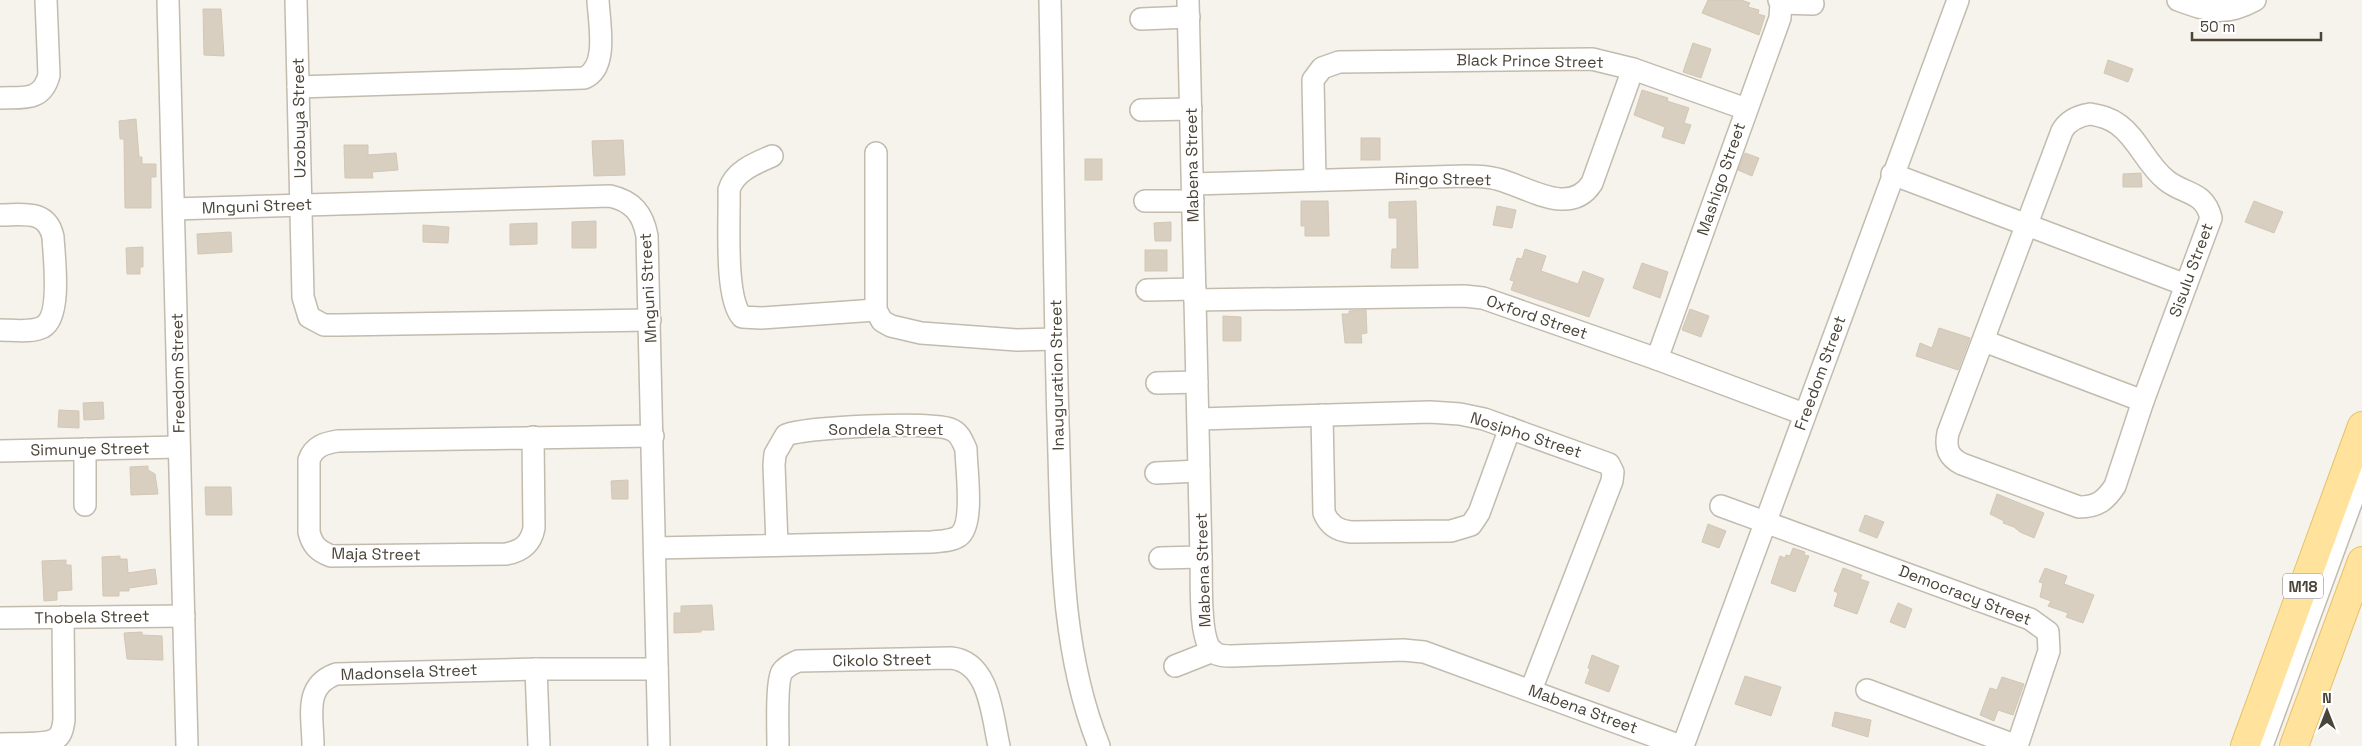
<svg xmlns="http://www.w3.org/2000/svg" width="2362" height="746" viewBox="0 0 2362 746" font-family="'Space Grotesk',sans-serif">
<rect width="100%" height="100%" fill="#f6f3ec"/>
<g fill="#d8cfc1" stroke="#d3c7b4">
<path d="M1708,0H1741L1750,3L1748,7L1759,10L1758,14L1765,16L1759,35L1702,13Z"/>
<path d="M203,9H221L224,56L204,55Z"/>
<path d="M1693,43L1711,49L1701,78L1683,72Z"/>
<path d="M2108,60L2133,69L2128,82L2104,73Z"/>
<path d="M1642,90L1668,98L1667,101L1689,108L1684,123L1691,125L1684,144L1662,137L1665,127L1634,115Z"/>
<path d="M136,119L139,157H142V164H156V177H151V208H125L124,139H120L119,121Z"/>
<rect x="1361" y="138" width="19" height="22"/>
<path d="M623,140L625,175L594,176L592,141Z"/>
<path d="M344,145H368V155L396,153L398,170L372,172L373,178H345Z"/>
<path d="M1745,153L1759,158L1752,176L1738,170Z"/>
<rect x="1085" y="159" width="17" height="21"/>
<path d="M2141,173L2142,187H2123V174Z"/>
<path d="M1301,201H1328L1329,236H1305V226H1301Z"/>
<path d="M1416,201L1418,268H1391L1392,249H1397V218H1389V202Z"/>
<path d="M2254,201L2283,212L2274,233L2245,222Z"/>
<path d="M1497,206L1516,210L1512,228L1493,225Z"/>
<path d="M596,221V248H572V222Z"/>
<path d="M1171,222V241H1155L1154,223Z"/>
<path d="M537,223V244L510,245V224Z"/>
<path d="M423,225L449,227L448,243L423,242Z"/>
<path d="M231,232L232,252L198,254L197,234Z"/>
<path d="M143,247V267H140V274H127L126,248Z"/>
<path d="M1525,249L1546,256L1541,271L1578,284L1583,271L1604,279L1589,317L1511,290L1514,281L1510,280L1517,258L1522,259Z"/>
<rect x="1145" y="250" width="22" height="21"/>
<path d="M1642,263L1668,272L1660,298L1633,288Z"/>
<path d="M1690,309L1709,316L1701,337L1682,330Z"/>
<path d="M1366,310L1367,333L1361,334L1362,343H1345L1342,314H1349V311Z"/>
<path d="M1223,316L1241,317V341H1223Z"/>
<path d="M1939,328L1970,338L1958,370L1916,356L1920,343L1932,348Z"/>
<path d="M103,402L104,419L84,420L83,403Z"/>
<path d="M59,410L79,411V428L58,427Z"/>
<path d="M148,466V470L155,474L158,494L131,495L130,467Z"/>
<path d="M628,480V499H612L611,481Z"/>
<path d="M205,487H231L232,515H206Z"/>
<path d="M1997,494L2044,513L2034,538L2020,532L2014,527L2003,523L2004,521L1990,514Z"/>
<path d="M1865,515L1884,522L1877,538L1859,531Z"/>
<path d="M1708,524L1726,531L1719,548L1702,542Z"/>
<path d="M1793,548L1805,552L1804,555L1809,556L1795,592L1771,583L1780,556L1785,558L1786,555L1790,556Z"/>
<path d="M120,556V559H127L128,573L155,569L157,584L129,588V591H119V596H103L102,557Z"/>
<path d="M66,560V565H71L72,590L57,591V600L44,601L42,561Z"/>
<path d="M1843,568L1862,575L1860,579L1869,582L1857,614L1834,606L1838,593L1834,591Z"/>
<path d="M2045,568L2067,576L2064,584L2094,595L2083,623L2066,617L2068,613L2048,606L2051,601L2040,597L2043,583L2039,582Z"/>
<path d="M1898,603L1912,609L1905,628L1890,622Z"/>
<path d="M712,605L714,630H701V632L674,633V613H681V606Z"/>
<path d="M142,632V635L162,636L163,660L127,659L124,633Z"/>
<path d="M1592,655L1619,666L1609,692L1585,683L1590,669L1588,668Z"/>
<path d="M1745,676L1781,687L1771,716L1735,704Z"/>
<path d="M2002,677L2024,684L2013,715L1998,710L1994,721L1980,715L1990,688L1997,690Z"/>
<path d="M1835,712L1871,720L1868,737L1832,726Z"/>
</g>
<g fill="none" stroke-linecap="round" stroke-linejoin="round">
<g stroke="#c2bbae" stroke-width="24">
<g id="minor">
<path d="M168,0L187,746"/>
<path d="M296,0L303,297L309,317L324,325H339L650,320"/>
<path d="M1050,0C1053,141 1054,282 1058,422C1062,531 1058,644 1099,746"/>
<path d="M1188,0L1201,557C1202,577 1198,639 1213,652C1218,656 1226,656 1232,656L1403,650L1424,652L1681,746"/>
<path d="M2178,0C2209,11 2224,17 2255,0"/>
<path d="M1781,3L1813,4"/>
<path d="M1141,19L1189,17"/>
<path d="M298,87L584,78C609,68 599,23 598,0"/>
<path d="M0,98C23,97 42,102 49,75L46,0"/>
<path d="M1141,110L1191,109"/>
<path d="M2090,114C2101,116 2110,118 2119,125C2138,139 2147,165 2166,180C2184,195 2204,190 2211,218L2143,401L2115,486C2105,501 2097,507 2079,507L1962,464C1948,457 1945,448 1948,433L2062,131C2068,120 2078,116 2090,114Z"/>
<path d="M876,153V310L882,321L891,326L921,333L1017,340L1056,339"/>
<path d="M772,156C756,163 734,171 729,190C730,219 724,297 742,317L761,318L876,310"/>
<path d="M1892,174L2186,285"/>
<path d="M1315,180L1313,80L1322,68L1339,62L1592,59L1633,69L1746,109"/>
<path d="M1193,184L1466,176C1476,176 1486,176 1497,179C1526,186 1570,218 1592,183L1633,69"/>
<path d="M1145,201H1193"/>
<path d="M174,209L610,196C633,201 643,214 647,236L659,746"/>
<path d="M0,215C23,215 47,209 53,237C54,257 62,316 43,327C31,333 13,330 0,330"/>
<path d="M1147,290L1195,289"/>
<path d="M1195,300L1464,296L1483,298L1657,359L1804,414"/>
<path d="M1984,341L2143,401"/>
<path d="M1657,359L1780,18L1781,3L1779,0"/>
<path d="M1157,383L1197,382"/>
<path d="M1322,415L1324,513C1329,525 1338,531 1351,532L1451,531L1471,525L1479,513L1510,428"/>
<path d="M1199,419L1430,412L1460,414L1484,419L1609,464L1613,472L1612,481L1531,690"/>
<path d="M533,437L534,528C531,544 522,551 506,554L331,556C318,551 312,545 309,532V460C314,446 325,443 338,441L653,436"/>
<path d="M85,449V505"/>
<path d="M0,451L179,447"/>
<path d="M1156,473L1199,471"/>
<path d="M1721,506L2030,619L2048,632L2049,651L2017,746L1867,690"/>
<path d="M655,548L932,542C941,541 952,541 959,536C975,524 966,468 966,449C962,440 959,432 950,429C930,421 807,427 786,435L775,454L774,465L777,545"/>
<path d="M1160,558L1201,557"/>
<path d="M0,618L184,616"/>
<path d="M1175,666L1213,651"/>
<path d="M536,669L539,746"/>
<path d="M0,744C13,743 51,746 59,736C63,731 63,726 64,720L63,617"/>
<path d="M313,746C313,716 303,686 336,674L536,669H657"/>
<path d="M778,746C778,731 776,682 782,672C786,666 792,664 798,661L951,658C990,662 992,716 999,746"/>
<path d="M1683,746L1958,0"/>
<path d="M2262,746L2362,473"/>
</g>
</g>
<g stroke="#e6c16a" stroke-width="30">
<g id="major">
<path d="M2245,746L2362,426"/>
<path d="M2294,746L2362,561"/>
</g>
</g>
<use href="#minor" stroke="#fff" stroke-width="21"/>
<use href="#major" stroke="#ffe39c" stroke-width="28"/>
</g>
<g text-anchor="middle" dominant-baseline="central" stroke-width="4" stroke-linejoin="round" paint-order="stroke">
<rect fill="#fff" stroke="#817c74" stroke-width="1" x="2283" y="573.5" width="40" height="25" rx="4"/>
<g font-size="15" font-weight="bold" fill="#4b4439">
<text x="2303" y="586">M18</text>
</g>
<g font-size="16" fill="#4b4439" stroke="#fff">
<text transform="translate(1530 61) rotate(1)">Black Prince Street</text>
<text transform="translate(299 118) rotate(-91)">Uzobuya Street</text>
<text transform="translate(1192 165) rotate(-91)">Mabena Street</text>
<text transform="translate(1443 179) rotate(1)">Ringo Street</text>
<text transform="translate(1721 179) rotate(-71)">Mashigo Street</text>
<text transform="translate(257 206) rotate(-2)">Mnguni Street</text>
<text transform="translate(2191 270) rotate(-70)">Sisulu Street</text>
<text transform="translate(648 288) rotate(-93)">Mnguni Street</text>
<text transform="translate(1537 317) rotate(19)">Oxford Street</text>
<text transform="translate(178 373) rotate(-91)">Freedom Street</text>
<text transform="translate(1820 373) rotate(-70)">Freedom Street</text>
<text transform="translate(1057 375) rotate(-91)">Inauguration Street</text>
<text x="886" y="429">Sondela Street</text>
<text transform="translate(1526 435) rotate(18)">Nosipho Street</text>
<text transform="translate(90 449) rotate(-1)">Simunye Street</text>
<text transform="translate(376 554) rotate(1)">Maja Street</text>
<text transform="translate(1203 570) rotate(-92)">Mabena Street</text>
<text transform="translate(1965 595) rotate(21)">Democracy Street</text>
<text transform="translate(92 617) rotate(-1)">Thobela Street</text>
<text transform="translate(882 660) rotate(-1)">Cikolo Street</text>
<text transform="translate(409 672) rotate(-2)">Madonsela Street</text>
<text transform="translate(1583 709) rotate(20)">Mabena Street</text>
</g>
</g>
<g transform="translate(2327 711)" stroke="#ffffff" stroke-width="4" paint-order="stroke">
<path d="M0-4L9 19L0 12L-9 19Z" fill="#4b4439"/>
<text y="-8" font-size="14" font-weight="bold" text-anchor="middle" fill="#4b4439">N</text>
</g>
<path d="M2192 32v8h129v-8" fill="none" stroke="#4b4439" stroke-width="2.5"/>
<text x="2200" y="32" font-size="15" fill="#4b4439" stroke="#ffffff" stroke-width="4" paint-order="stroke">50 m</text>
</svg>
